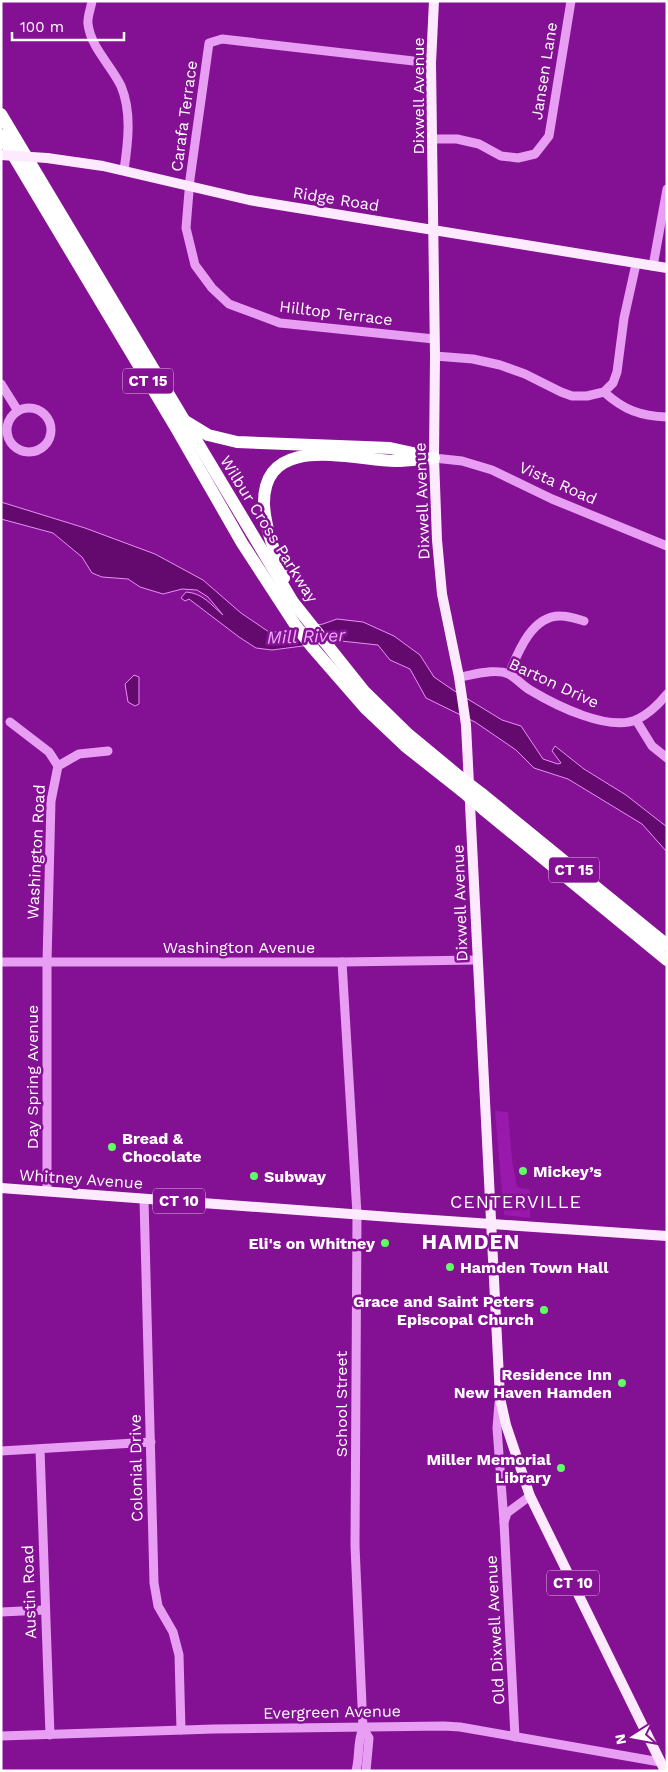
<svg xmlns="http://www.w3.org/2000/svg" width="668" height="1772" viewBox="0 0 668 1772" font-family="'Work Sans',sans-serif">
<rect width="100%" height="100%" fill="#841193"/>
<path fill="#9a19ad" d="M495,1111L508,1112L512,1160L517,1187L530,1190V1218L504,1215Z"/>
<g fill="#640a6f" stroke="#e790f6">
<path d="M1,502L85,528L155,554L203,580L241,613L269,632H277L323,624L337,619L363,622L394,636L420,655L434,677L453,690L502,720L521,726L543,759L558,764L561,763L552,751L555,746L584,769L626,795L667,827V852L642,824L568,779L534,768L516,750L475,722L426,698L410,669L390,660L378,645L341,641L272,650L256,648L239,637L189,599L185,601L181,598L186,592C203,593 211,605 223,615L208,597L197,590L182,589L163,594L140,587L128,579L102,577L92,573L82,557L53,533L1,519Z"/>
<path d="M134,675L139,677V704L135,706L128,702L125,684Z"/>
</g>
<g fill="none" stroke-linecap="round" stroke-linejoin="round">
<g stroke="#e89ef3" stroke-width="9">
<path d="M92,1C91,8 87,17 88,24C91,48 111,65 121,86C132,112 128,143 124,170"/>
<path d="M431,63L222,39L209,43L190,179L186,228L195,265L212,288L229,304L280,323L434,339"/>
<path d="M432,139H457L479,144L501,156L518,158L535,154L549,136L571,1"/>
<path d="M653,266L667,189"/>
<path d="M435,356L473,359L500,365L525,374L561,392L572,396H587L604,392L613,383L617,372L624,318L636,264"/>
<path d="M1,384L18,411"/>
<path d="M604,392C624,410 640,416 667,417"/>
<circle cx="29" cy="430" r="22"/>
<path d="M434,458L462,461L492,470L552,499L667,546"/>
<path d="M509,674C518,652 532,615 561,616C569,616 577,619 584,621"/>
<path d="M459,677C473,675 495,668 509,674C516,678 523,686 530,690C555,705 610,733 638,719C650,713 659,704 667,694"/>
<path d="M636,720L652,746L667,758"/>
<path d="M10,722L49,752L58,766"/>
<path d="M1,962H342L478,960"/>
<path d="M342,962L357,1214L355,1546L363,1728C357,1742 360,1756 356,1771"/>
<path d="M47,1191V962L51,801L58,766L79,754L108,751"/>
<path d="M144,1199L154,1583L158,1606L173,1632L179,1655L181,1730"/>
<path d="M499,1403L497,1428L504,1522L515,1737"/>
<path d="M40,1449L50,1735"/>
<path d="M1,1451L151,1442"/>
<path d="M504,1522L507,1513L530,1496"/>
<path d="M1,1612L44,1610"/>
<path d="M363,1728L369,1738L366,1771"/>
<path d="M1,1736L214,1729L444,1726L460,1727L660,1762"/>
</g>
<g stroke="#feeaff" stroke-width="10">
<path d="M434,1L431,63L435,356L434,458L437,540L442,594L459,677L466,725L500,1398L506,1425L530,1496L665,1771"/>
<path d="M47,158L103,166L249,200L304,209L667,268"/>
<path d="M1,1188L404,1218L667,1236"/>
</g>
<g stroke="#fff" stroke-width="12">
<path d="M1,114L293,602L364,691L407,733L460,777"/>
<path d="M1,135L176,428L242,543L296,626L312,647L366,709L405,746L462,791"/>
<path d="M185,421L208,435L237,442L390,448L422,455"/>
<path d="M284,578C276,555 265,529 264,504C263,432 352,460 395,461C408,461 421,459 434,458"/>
<path d="M482,794L667,945"/>
<path d="M483,809L667,960"/>
</g>
<path stroke="#feeaff" stroke-width="10" d="M1,155L47,158"/>
<g stroke="#fff" stroke-width="12">
<path d="M460,777L482,794"/>
<path d="M462,791L483,809"/>
</g>
</g>
<g fill="#60ff65" stroke="#841193" stroke-width="2">
<circle cx="112" cy="1147" r="5"/>
<circle cx="523" cy="1171" r="5"/>
<circle cx="254" cy="1176" r="5"/>
<circle cx="385" cy="1243" r="5"/>
<circle cx="450" cy="1267" r="5"/>
<circle cx="544" cy="1310" r="5"/>
<circle cx="622" cy="1383" r="5"/>
<circle cx="561" cy="1468" r="5"/>
</g>
<g text-anchor="middle" dominant-baseline="central" stroke-width="5" stroke-linejoin="round" paint-order="stroke">
<g fill="#841193" stroke="#dab8df" stroke-width="1">
<rect x="123" y="368.5" width="50" height="25" rx="4"/>
<rect x="549" y="857.5" width="50" height="25" rx="4"/>
<rect x="153" y="1188.5" width="52" height="25" rx="4"/>
<rect x="547" y="1570.5" width="52" height="25" rx="4"/>
</g>
<g font-size="15" font-weight="bold" fill="#fff">
<text x="148" y="381">CT 15</text>
<text x="574" y="870">CT 15</text>
<text x="179" y="1201">CT 10</text>
<text x="573" y="1583">CT 10</text>
</g>
<g font-size="16" fill="#fff" stroke="#841193">
<text transform="translate(544 71) rotate(-81)">Jansen Lane</text>
<text transform="translate(418 96) rotate(-90)">Dixwell Avenue</text>
<text transform="translate(184 116) rotate(-82)">Carafa Terrace</text>
<text transform="translate(336 199) rotate(9)">Ridge Road</text>
<text transform="translate(336 313) rotate(7)">Hilltop Terrace</text>
<text transform="translate(558 483) rotate(24)">Vista Road</text>
<text transform="translate(422 501) rotate(-92)">Dixwell Avenue</text>
<text transform="translate(269 529) rotate(58)">Wilbur Cross Parkway</text>
<text transform="translate(554 683) rotate(25)">Barton Drive</text>
<text transform="translate(36 852) rotate(-87)">Washington Road</text>
<text transform="translate(460 903) rotate(-92)">Dixwell Avenue</text>
<text x="239" y="947">Washington Avenue</text>
<text transform="translate(32 1077) rotate(-90)">Day Spring Avenue</text>
<text transform="translate(81 1179) rotate(4)">Whitney Avenue</text>
<text transform="translate(341 1404) rotate(-90)">School Street</text>
<text transform="translate(136 1468) rotate(-91)">Colonial Drive</text>
<text transform="translate(29 1592) rotate(-92)">Austin Road</text>
<text transform="translate(495 1630) rotate(-93)">Old Dixwell Avenue</text>
<text transform="translate(332 1712) rotate(-1)">Evergreen Avenue</text>
</g>
<g font-size="16" font-weight="bold" fill="#fff" stroke="#841193" text-anchor="start">
<text x="122" y="1138">Bread &amp;<tspan x="122" dy="18">Chocolate</tspan></text>
<text x="533" y="1171">Mickey’s</text>
<text x="264" y="1176">Subway</text>
<text x="375" y="1243" text-anchor="end">Eli's on Whitney</text>
<text x="460" y="1267">Hamden Town Hall</text>
<text x="534" y="1301" text-anchor="end">Grace and Saint Peters<tspan x="534" dy="18">Episcopal Church</tspan></text>
<text x="612" y="1374" text-anchor="end">Residence Inn<tspan x="612" dy="18">New Haven Hamden</tspan></text>
<text x="551" y="1459" text-anchor="end">Miller Memorial<tspan x="551" dy="18">Library</tspan></text>
</g>
<g font-size="18" font-style="italic" fill="#efaafa" stroke="#841193">
<text transform="translate(306 636) rotate(-2)">Mill River</text>
</g>
<g font-size="18" letter-spacing="1" fill="#fff" stroke="#841193">
<text x="516" y="1201">CENTERVILLE</text>
</g>
<g font-size="21" font-weight="bold" letter-spacing="1" fill="#fff" stroke="#841193">
<text x="471" y="1241">HAMDEN</text>
</g>
</g>
<rect width="668" height="1772" fill="none" stroke="#ffffff" stroke-width="5"/>
<g transform="translate(633 1737) rotate(259)" stroke="#841193" stroke-width="4" paint-order="stroke">
<path d="M0-4L9 19L0 12L-9 19Z" fill="#ffffff"/>
<text y="-8" font-size="14" font-weight="bold" text-anchor="middle" fill="#ffffff">N</text>
</g>
<path d="M12 32v8h112v-8" fill="none" stroke="#ffffff" stroke-width="2.5"/>
<text x="20" y="32" font-size="15" fill="#ffffff" stroke="#841193" stroke-width="4" paint-order="stroke">100 m</text>
</svg>
